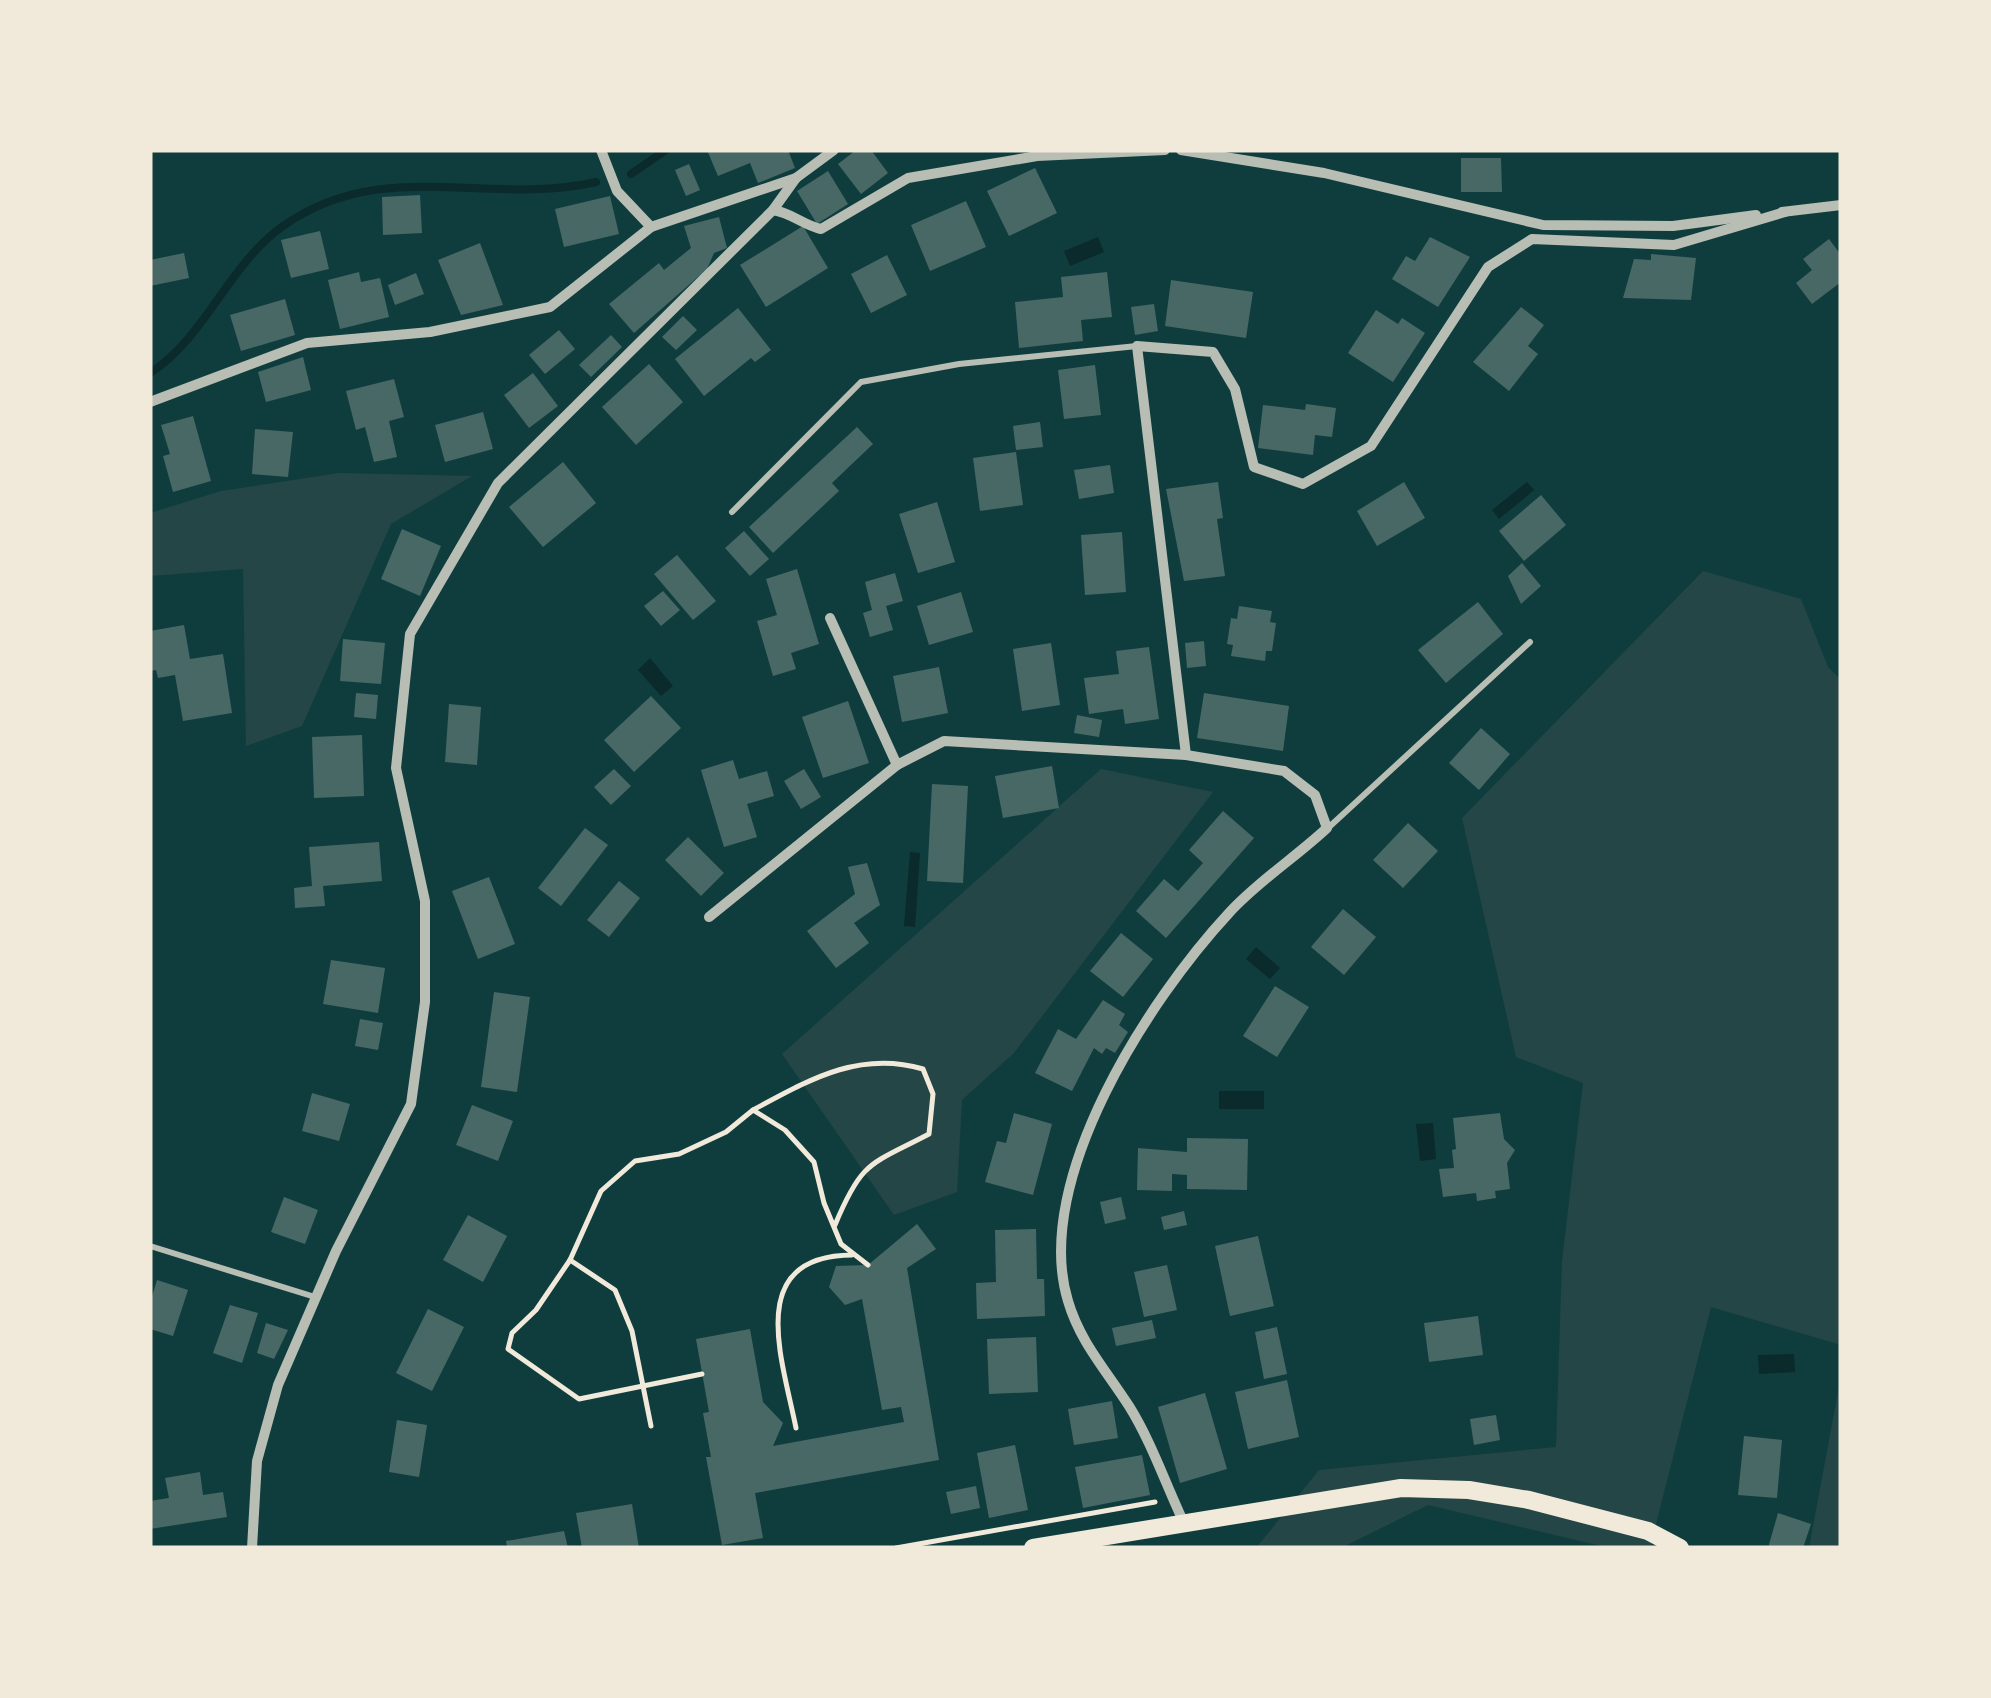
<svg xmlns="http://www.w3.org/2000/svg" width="1991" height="1698" viewBox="0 0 1991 1698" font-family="'Noto Serif',serif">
<rect width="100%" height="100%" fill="#0f3d3e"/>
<g fill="#244646">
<path d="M339,473L472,476L391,524L302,726L246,746L243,569L150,576V513L221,491Z"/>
<path d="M1703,571L1801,599L1828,667L1841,680V1345L1711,1307L1650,1548H1610L1428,1505L1341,1548H1256L1319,1470L1556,1447L1562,1261L1583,1083L1516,1057L1462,818Z"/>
<path d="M1101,769L1213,792L1014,1053L962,1100L957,1192L894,1215L782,1054Z"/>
<path d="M1841,1376V1548H1809Z"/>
</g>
<g fill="#0a2a2b">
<path d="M1098,237L1104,252L1070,266L1064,251Z"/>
<path d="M1527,482L1534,490L1499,519L1492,510Z"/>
<path d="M650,658L673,686L661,696L638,670Z"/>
<path d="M910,852L920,853L915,927L904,926Z"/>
<path d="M1256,947L1280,968L1270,979L1246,959Z"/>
<rect x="1219" y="1091" width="45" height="18"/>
<path d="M1433,1123L1436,1159L1420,1161L1416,1124Z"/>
<path d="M1794,1354L1795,1372L1759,1374L1758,1355Z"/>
</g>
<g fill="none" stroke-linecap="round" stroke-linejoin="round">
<g stroke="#0a2a2b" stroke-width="8">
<path d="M631,174L666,150"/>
<path d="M150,373C206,337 228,265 283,226C384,155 487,207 596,182"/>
</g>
</g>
<g fill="#486865">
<path d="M707,150H788L795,168L758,183L750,163L718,176Z"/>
<path d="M856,150H871L888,173L861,194L838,164Z"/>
<path d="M1461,158H1501L1502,192H1461Z"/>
<path d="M689,164L700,190L686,196L675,170Z"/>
<path d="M1035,168L1057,213L1009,236L987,191Z"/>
<path d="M828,171L848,204L817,224L797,191Z"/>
<path d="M420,195L422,233L383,235L382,197Z"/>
<path d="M610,196L619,234L564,247L555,209Z"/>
<path d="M966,201L986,247L930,271L911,225Z"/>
<path d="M719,217L727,248L714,253L707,269L634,333L609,304L659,263L664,270L691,248L684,226Z"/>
<path d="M803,226L828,268L766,307L740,265Z"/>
<path d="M320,231L329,269L291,278L281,240Z"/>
<path d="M1430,237L1470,257L1438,307L1392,279L1406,256L1415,261Z"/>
<path d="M1829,239L1841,255V282L1812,304L1796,283L1812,270L1803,259Z"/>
<path d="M480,243L503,305L461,315L438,260Z"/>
<path d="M184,253L189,278L150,286V260Z"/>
<path d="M1651,254L1696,258L1691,300L1623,298L1634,259L1651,260Z"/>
<path d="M887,255L907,295L871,313L851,274Z"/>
<path d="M359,272L361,282L380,278L389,317L340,329L328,280Z"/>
<path d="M1107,272L1112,317L1081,320L1083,341L1019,348L1015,302L1063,297L1061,277Z"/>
<path d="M416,273L424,294L395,305L388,285Z"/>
<path d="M1171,280L1253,292L1246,338L1165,326Z"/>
<path d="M285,299L295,335L241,351L230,315Z"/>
<path d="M1154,304L1158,331L1135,335L1131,307Z"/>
<path d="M1521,307L1544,325L1528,346L1538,354L1509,391L1473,362Z"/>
<path d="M738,308L771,350L755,362L751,358L704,396L675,359Z"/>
<path d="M1376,310L1398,324L1402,318L1425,333L1393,382L1348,353Z"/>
<path d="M683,316L697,330L676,350L662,337Z"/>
<path d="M559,330L575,349L545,374L529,355Z"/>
<path d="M611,335L622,347L591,377L579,365Z"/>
<path d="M303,357L311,390L266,402L258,372Z"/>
<path d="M649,364L683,402L636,445L602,407Z"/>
<path d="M1095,365L1101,415L1064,419L1058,370Z"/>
<path d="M533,373L558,406L529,428L504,395Z"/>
<path d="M394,379L404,417L389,421L397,457L374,462L365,427L356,430L346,391Z"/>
<path d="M1306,404L1336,408L1332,437L1315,435L1313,455L1258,448L1263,405L1305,410Z"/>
<path d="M483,412L493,449L445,462L435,425Z"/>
<path d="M193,416L211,481L173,492L163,456L170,454L161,425Z"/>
<path d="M1040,422L1043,447L1016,450L1013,426Z"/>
<path d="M857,427L873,444L832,483L839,491L773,553L749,527Z"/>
<path d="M255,429L293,432L288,477L252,474Z"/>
<path d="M1016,452L1023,505L980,511L973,458Z"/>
<path d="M563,462L596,503L543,547L509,507Z"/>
<path d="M1110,465L1114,493L1079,499L1074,470Z"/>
<path d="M1218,482L1223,518L1217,519L1225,576L1184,581L1166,489Z"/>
<path d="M1404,482L1425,518L1377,546L1357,511Z"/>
<path d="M1541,495L1566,525L1524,561L1499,531Z"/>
<path d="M937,502L955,562L918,573L899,514Z"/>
<path d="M402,529L441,546L420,596L381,579Z"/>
<path d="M744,531L769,559L750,576L725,548Z"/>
<path d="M1122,532L1126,592L1085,595L1081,535Z"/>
<path d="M677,555L716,601L693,620L654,574Z"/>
<path d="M1522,563L1541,586L1521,604L1508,576Z"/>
<path d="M797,569L819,644L791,653L796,669L773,676L757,621L777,615L766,579Z"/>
<path d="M895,573L903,601L886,606L893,630L870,637L863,613L872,610L865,582Z"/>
<path d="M663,591L680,610L661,626L644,606Z"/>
<path d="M961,592L973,632L929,645L917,606Z"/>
<path d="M1478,602L1503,634L1446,683L1418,650Z"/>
<path d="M1239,606L1272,611L1270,622L1276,623L1272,651H1266L1265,661L1231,656L1233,645L1227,644L1231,618L1237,619Z"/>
<path d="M184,625L190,659L223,654L232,713L183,721L175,675L158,678L156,670L150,671V631Z"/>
<path d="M343,639L385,643L381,684L340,681Z"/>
<path d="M1204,641L1206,666L1187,668L1185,643Z"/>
<path d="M1051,643L1060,705L1022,711L1013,649Z"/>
<path d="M1149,647L1159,719L1125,724L1123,709L1089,714L1084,678L1119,674L1116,651Z"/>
<path d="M939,667L948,713L902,722L893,676Z"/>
<path d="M356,693L378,695L376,719L354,717Z"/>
<path d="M1204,693L1289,706L1283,751L1197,738Z"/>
<path d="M651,696L681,728L634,772L604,740Z"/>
<path d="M848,701L869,763L823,778L802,717Z"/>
<path d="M449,704L481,707L477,765L445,762Z"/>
<path d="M1077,715L1102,720L1099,737L1074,733Z"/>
<path d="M1481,728L1510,754L1479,790L1449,763Z"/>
<path d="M362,735L364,796L314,798L312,737Z"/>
<path d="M733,760L739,779L767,771L774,796L747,804L757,837L724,847L701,770Z"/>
<path d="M1052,766L1059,808L1003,818L995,776Z"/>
<path d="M614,769L631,786L611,805L594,787Z"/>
<path d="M804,769L821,797L801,809L784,781Z"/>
<path d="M932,784L968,786L963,883L927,881Z"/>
<path d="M1223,811L1254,838L1166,938L1136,911L1164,879L1178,891L1203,863L1189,850Z"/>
<path d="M1408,823L1438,851L1403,888L1373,860Z"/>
<path d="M585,828L608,845L561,906L538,888Z"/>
<path d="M688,837L724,873L701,896L665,860Z"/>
<path d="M379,842L382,881L323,886L325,906L295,908L294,888L312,886L309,847Z"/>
<path d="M867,863L880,905L854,923L869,943L836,968L807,931L855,894L848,867Z"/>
<path d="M489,877L515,944L478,959L452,891Z"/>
<path d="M619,881L640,898L609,937L587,920Z"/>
<path d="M1343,909L1376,937L1344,975L1311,947Z"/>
<path d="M1121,933L1153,959L1123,997L1090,971Z"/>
<path d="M331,960L385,968L378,1013L323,1004Z"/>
<path d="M1275,986L1309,1007L1277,1057L1243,1036Z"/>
<path d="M494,992L530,997L517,1092L481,1087Z"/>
<path d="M1103,1000L1125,1014L1119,1025L1128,1032L1115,1053L1106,1048L1102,1054L1094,1048L1072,1091L1035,1073L1058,1029L1076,1039Z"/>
<path d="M360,1019L383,1023L378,1050L355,1046Z"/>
<path d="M312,1093L350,1104L339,1141L302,1131Z"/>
<path d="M472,1105L513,1121L498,1161L456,1145Z"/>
<path d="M1014,1113L1052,1124L1033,1195L985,1182L997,1141L1006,1143Z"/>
<path d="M1500,1113L1504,1139L1515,1150L1507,1163L1510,1189L1495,1191L1496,1198L1477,1201L1476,1193L1443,1197L1439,1169L1454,1168L1452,1150L1456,1149L1453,1118Z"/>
<path d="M1187,1138L1248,1139L1247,1190L1187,1189V1175L1172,1174V1191L1137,1190L1138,1148L1187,1152Z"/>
<path d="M284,1197L318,1210L305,1244L271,1232Z"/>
<path d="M1121,1197L1126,1219L1105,1224L1100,1202Z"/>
<path d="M1184,1211L1187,1225L1164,1230L1161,1217Z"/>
<path d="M468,1215L507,1236L483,1282L443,1260Z"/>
<path d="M917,1224L936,1249L907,1268L939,1460L755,1493L763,1538L722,1545L706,1457H711L703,1413L709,1412L696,1339L750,1329L763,1402L783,1423L773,1446L904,1422L901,1407L882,1410L862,1299L845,1305L829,1287L836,1266L868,1265Z"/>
<path d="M1036,1229L1037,1279H1044L1045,1316L977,1319L976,1283L996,1282L995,1230Z"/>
<path d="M1258,1236L1274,1306L1230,1316L1215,1246Z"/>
<path d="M1167,1265L1177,1310L1144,1317L1134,1272Z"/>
<path d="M157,1280L188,1290L173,1336L150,1329V1303Z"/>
<path d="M230,1305L258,1313L242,1363L213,1353Z"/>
<path d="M428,1309L464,1327L432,1391L396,1373Z"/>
<path d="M1478,1316L1483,1355L1429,1362L1424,1323Z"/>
<path d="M1152,1320L1156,1338L1116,1346L1112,1328Z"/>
<path d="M266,1323L288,1330L274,1359L257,1353Z"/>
<path d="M1277,1327L1287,1374L1264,1379L1255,1332Z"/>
<path d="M1036,1337L1038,1392L989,1394L987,1339Z"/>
<path d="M1287,1380L1299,1437L1248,1449L1235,1392Z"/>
<path d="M1205,1393L1227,1469L1180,1483L1158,1407Z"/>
<path d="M1112,1401L1118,1438L1074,1445L1068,1409Z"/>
<path d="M1496,1415L1500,1440L1474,1445L1470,1419Z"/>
<path d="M397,1420L427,1425L419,1477L389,1472Z"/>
<path d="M1744,1436L1782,1440L1777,1498L1738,1495Z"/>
<path d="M1015,1445L1028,1510L989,1518L977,1453Z"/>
<path d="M1142,1455L1150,1495L1083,1508L1075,1467Z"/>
<path d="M200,1472L203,1495L223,1492L227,1517L150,1529V1501L169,1498L165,1478Z"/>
<path d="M976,1486L980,1508L951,1514L946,1492Z"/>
<path d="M632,1504L639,1548H582L576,1513Z"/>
<path d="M1778,1513L1811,1524L1803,1548H1768Z"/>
<path d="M564,1531L568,1548H507L506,1541Z"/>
</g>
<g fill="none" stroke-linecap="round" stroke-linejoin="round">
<g stroke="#f1e9da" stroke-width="5">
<path d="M753,1110C809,1080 859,1050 923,1069L933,1094L929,1134C870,1165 862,1160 835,1225"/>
<path d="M570,1260L615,1290L632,1331L651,1426"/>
<path d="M702,1374L579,1399L508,1349L512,1333L536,1310L570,1260L601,1191L635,1161L679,1154L726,1132L753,1110L785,1130L814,1162L824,1203L841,1244L868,1265"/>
<path d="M796,1428C782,1358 744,1256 852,1255"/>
<path d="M896,1548L1155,1502"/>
</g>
<g stroke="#b8beb3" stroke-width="6">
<path d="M732,512L861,382L959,364L1137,346"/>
<path d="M1328,828L1530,642"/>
<path d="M150,1246L315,1297"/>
</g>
<g stroke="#b8beb3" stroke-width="10">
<path d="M601,150L617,191L651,227"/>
<path d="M1181,150L1324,173L1543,225L1673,226L1756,215"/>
<path d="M773,210C792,213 803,225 821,229L908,178L1037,156L1165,150"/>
<path d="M1782,212L1841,205"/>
<path d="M150,402L307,343L430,332L550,307L651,227L796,178L834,150"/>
<path d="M830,618L897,765L944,741L1186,755"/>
<path d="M709,917L897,765"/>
<path d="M1184,1523C1166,1485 1151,1441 1129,1406C1106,1370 1080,1342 1068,1301C1031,1180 1150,998 1229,913C1257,882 1296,857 1327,828L1315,795L1284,771L1186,755L1137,346L1213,352L1235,389L1254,467L1303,484L1371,446L1488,267L1532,239L1674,245L1785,212"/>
<path d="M252,1548L257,1461L278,1385L336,1251L411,1104L425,1002V901L396,768L410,634L498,483L773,210L796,178"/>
</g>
<path stroke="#f1e9da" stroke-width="18" d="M1033,1548L1401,1488L1469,1490L1529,1500L1648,1531L1680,1548"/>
</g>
<rect width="1991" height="1698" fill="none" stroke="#f1e9da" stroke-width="305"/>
</svg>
